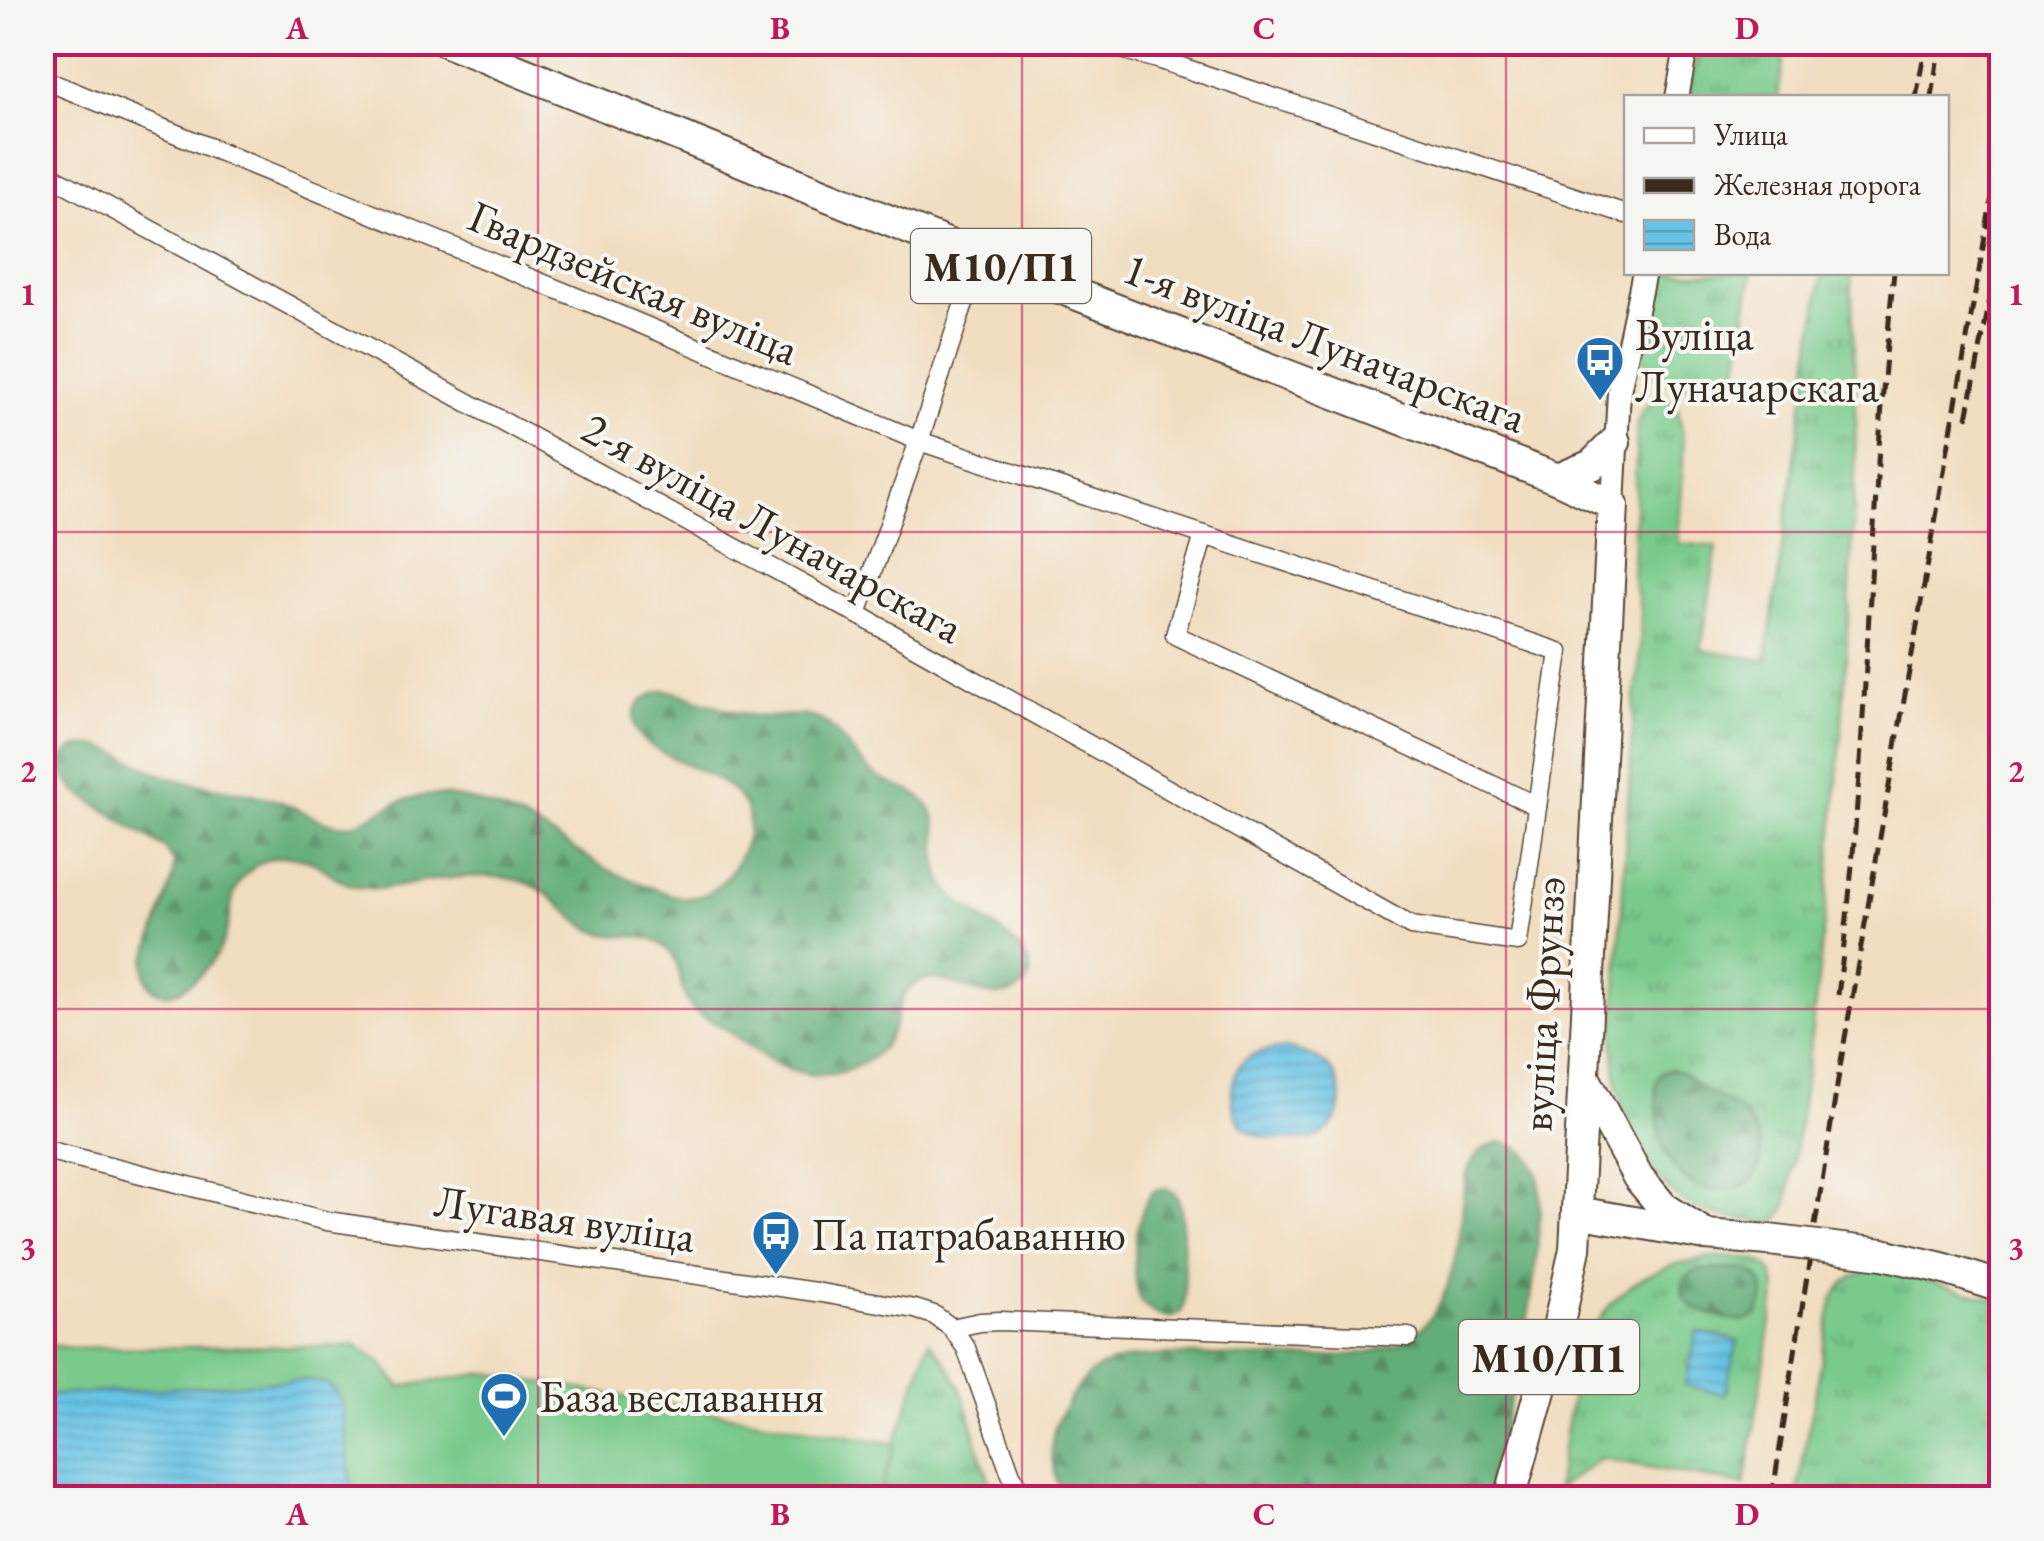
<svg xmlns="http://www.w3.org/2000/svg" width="2044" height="1541" viewBox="0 0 2044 1541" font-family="'EB Garamond',serif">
<defs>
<pattern id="grass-tufts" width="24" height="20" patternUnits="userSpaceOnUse" patternTransform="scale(2.5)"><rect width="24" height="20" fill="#7aca8c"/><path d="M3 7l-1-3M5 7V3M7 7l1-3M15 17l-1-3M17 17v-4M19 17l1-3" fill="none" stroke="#65a472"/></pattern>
<pattern id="forest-firs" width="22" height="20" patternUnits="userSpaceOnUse" patternTransform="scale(2.5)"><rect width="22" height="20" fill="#63ae78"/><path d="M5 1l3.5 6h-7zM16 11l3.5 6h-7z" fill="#538e62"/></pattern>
<pattern id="water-rules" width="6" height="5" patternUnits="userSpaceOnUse" patternTransform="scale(2.5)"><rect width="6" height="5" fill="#68c4e6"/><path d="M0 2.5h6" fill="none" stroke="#579fba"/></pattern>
</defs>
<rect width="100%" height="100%" fill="#f6f6f2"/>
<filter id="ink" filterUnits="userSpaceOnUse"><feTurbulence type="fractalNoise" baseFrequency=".01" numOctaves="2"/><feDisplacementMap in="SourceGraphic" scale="20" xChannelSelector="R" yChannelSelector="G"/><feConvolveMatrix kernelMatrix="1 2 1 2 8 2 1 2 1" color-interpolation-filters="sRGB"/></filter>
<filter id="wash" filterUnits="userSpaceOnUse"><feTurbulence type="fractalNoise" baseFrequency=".0048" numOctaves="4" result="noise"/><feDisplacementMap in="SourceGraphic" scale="40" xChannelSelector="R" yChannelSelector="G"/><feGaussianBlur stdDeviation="2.25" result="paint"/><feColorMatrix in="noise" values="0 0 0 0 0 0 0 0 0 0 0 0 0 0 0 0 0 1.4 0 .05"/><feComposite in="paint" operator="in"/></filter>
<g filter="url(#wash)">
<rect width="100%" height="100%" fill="#f1ddbf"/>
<g fill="url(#grass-tufts)" stroke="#5a7a55" stroke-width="2.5">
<path d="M1699,43H1786L1778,97L1688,98Z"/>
<path d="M1655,273H1752L1735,389C1715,387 1673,386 1657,377C1628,362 1650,298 1655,273Z"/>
<path d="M1822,273H1851C1853,338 1857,404 1855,470C1847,715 1826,961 1787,1203C1782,1216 1779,1221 1764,1223C1740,1218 1710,1217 1688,1205C1657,1187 1629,1135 1621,1101C1615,1080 1614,1060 1614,1038L1634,705L1639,670L1641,612L1633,580L1637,424C1641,412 1646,405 1657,398L1674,402C1691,428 1679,509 1678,543L1717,547L1701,650L1766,660Z"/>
<path d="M1714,1257C1743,1258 1774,1253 1776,1290L1745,1485L1600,1458L1556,1490C1576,1377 1573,1274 1714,1257Z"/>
<path d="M1882,1269L2001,1301V1498H1796L1833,1299C1846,1276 1856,1272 1882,1269Z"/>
<path d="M929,1341C941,1355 953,1370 960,1387C975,1423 978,1466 1000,1498H628L297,1380L43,1344L68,1348L357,1346L382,1363L400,1387L487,1373L895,1444Z"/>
</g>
<g fill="url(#forest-firs)" stroke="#4f6c4b" stroke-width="2.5">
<path d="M667,690C696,697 725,711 754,716C778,720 805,708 827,724C846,739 857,763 878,777C895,788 916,789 928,805C949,833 922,864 954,897C973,916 1040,948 1029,977C1026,985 1020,990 1012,993C976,1006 938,961 910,988C900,998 898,1013 894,1026C881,1061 844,1079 808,1074C772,1069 750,1045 722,1027C710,1019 696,1016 688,1003C677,984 683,959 662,945C643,931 619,940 598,932C569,921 554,891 524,882C497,873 461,876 433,880C409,883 384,892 359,887C337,884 322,862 301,858C281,854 262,859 247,873C225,894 234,924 220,949C211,967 178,1003 157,991C145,985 145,974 145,963L173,878L174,862L166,849L77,792C71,785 62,777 62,767C61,749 82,744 95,746C120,750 142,768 165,776C201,788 240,789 276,800C298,807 316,822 339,825C360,827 377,812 395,804C424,790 454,794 483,804C497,809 512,814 526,821C549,832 569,846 591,860C610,872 631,880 653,888C664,892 677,898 689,898C710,897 726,881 736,864C781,785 699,777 651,746C620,726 634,695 667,690Z"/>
<path d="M1670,1069C1685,1071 1691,1081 1702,1089C1711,1095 1721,1098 1730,1104C1751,1117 1768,1145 1758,1169C1754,1180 1747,1186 1736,1188C1680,1199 1659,1156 1657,1108C1657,1100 1654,1086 1658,1078C1661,1072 1665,1071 1670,1069Z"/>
<path d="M1499,1142C1515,1144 1528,1151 1535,1167C1542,1182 1540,1203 1539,1220C1535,1315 1509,1408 1484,1498H1065C1050,1472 1046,1439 1062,1412C1072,1395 1083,1376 1101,1367C1130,1354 1168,1355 1199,1355C1261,1356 1328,1365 1388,1347C1445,1330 1456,1268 1461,1217C1463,1195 1463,1169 1479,1152C1484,1147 1492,1145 1499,1142Z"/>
<path d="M1166,1188L1176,1195L1181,1207L1185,1295C1185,1299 1184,1307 1182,1310C1173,1325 1149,1313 1142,1302C1129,1280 1134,1212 1152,1193C1158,1188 1159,1189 1166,1188Z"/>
<path d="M1698,1270C1713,1270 1738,1266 1752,1273C1772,1282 1765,1319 1744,1321C1733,1322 1700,1312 1691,1305C1676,1293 1681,1276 1698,1270Z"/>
</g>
<path fill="#7aca8c" stroke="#5a7a55" stroke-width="2.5" d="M43,1344L68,1348L357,1346L382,1363L400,1387L487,1373L896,1444L878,1498H43Z"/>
<g fill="url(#water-rules)" stroke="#527782" stroke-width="2.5">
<path d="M1289,1049C1304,1052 1318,1057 1329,1068C1351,1091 1341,1137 1307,1139C1289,1140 1262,1140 1247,1130C1228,1116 1227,1075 1245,1060C1257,1050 1274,1049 1289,1049Z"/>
<path d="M1697,1332L1738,1341L1725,1394L1685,1385Z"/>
<path d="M309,1380C327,1382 335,1386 342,1403L353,1498H43V1396Z"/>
</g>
</g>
<g filter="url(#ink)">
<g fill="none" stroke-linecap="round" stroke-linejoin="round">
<g stroke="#564536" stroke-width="21">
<g id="minor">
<path d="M1097,42L1160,60L1626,214"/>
<path d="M42,79L598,306L919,441L1559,652L1518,942L1411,926L857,614L46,173L42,121"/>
<path d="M1204,535L1175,635L1537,806"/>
<path d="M857,614L919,441L979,257"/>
<path d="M42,1149L327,1221L815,1292L915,1309L934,1315L952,1328L966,1348L1011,1474L1026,1498"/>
<path d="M952,1328L980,1322L1000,1321L1409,1337"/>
</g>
</g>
<g stroke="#564536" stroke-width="26">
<g id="tertiary">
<path d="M1677,98L1687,42"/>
<path d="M1613,505L1619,391L1644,272"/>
</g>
</g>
<g stroke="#564536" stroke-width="34">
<g id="primary">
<path d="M447,42L979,257L1558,479L1613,505L1575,1249L1559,1323L1510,1498"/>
<path d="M1558,479L1592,465L1615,442"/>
<path d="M1585,1079L1638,1177L1663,1207L1706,1235"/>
<path d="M1577,1212L1706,1235L1769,1240"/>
<path d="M1883,1254L1942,1268L2002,1287"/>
</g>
</g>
<use href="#minor" stroke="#fff" stroke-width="18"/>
<use href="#tertiary" stroke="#fff" stroke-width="22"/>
<use href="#primary" stroke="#fff" stroke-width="30"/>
<g stroke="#3b2a1e" stroke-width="5" stroke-dasharray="15 8" stroke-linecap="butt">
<path d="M1916,98L1926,42"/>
<path d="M1932,98L1937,62"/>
<path d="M1967,418L2002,237"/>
<path d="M1838,995C1869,755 1868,513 1894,272"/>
<path d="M1772,1498L1841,1061L2002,139"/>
</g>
<g stroke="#564536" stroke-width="34" stroke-linecap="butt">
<path id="primary-bridge" d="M1769,1240L1883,1254"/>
</g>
<use href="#primary-bridge" stroke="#fff" stroke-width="30"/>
</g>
</g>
<path fill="none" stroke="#c2185b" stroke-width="2.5" stroke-opacity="0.55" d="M538,42V1498M1022,42V1498M1506,42V1498M42,532H2002M42,1009H2002"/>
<defs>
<g id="bus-pin" transform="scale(2.5)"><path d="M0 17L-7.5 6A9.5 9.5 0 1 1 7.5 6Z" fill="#1f6fb2" stroke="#f6f6f2"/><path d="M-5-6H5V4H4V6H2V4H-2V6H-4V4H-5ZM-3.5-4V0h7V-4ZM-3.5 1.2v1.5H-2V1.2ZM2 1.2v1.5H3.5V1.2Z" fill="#fff"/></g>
<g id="stadium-pin" transform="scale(2.5)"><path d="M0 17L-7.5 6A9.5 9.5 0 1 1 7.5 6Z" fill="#1f6fb2" stroke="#f6f6f2"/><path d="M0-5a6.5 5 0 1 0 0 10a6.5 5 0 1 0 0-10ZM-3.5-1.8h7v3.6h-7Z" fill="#fff"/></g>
</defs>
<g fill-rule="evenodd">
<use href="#bus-pin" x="1600" y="360"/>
<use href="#bus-pin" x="776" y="1234"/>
<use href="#stadium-pin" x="504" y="1396"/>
</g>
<g text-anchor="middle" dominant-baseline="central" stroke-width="8" stroke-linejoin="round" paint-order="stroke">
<g fill="#f6f6f2" stroke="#73675e" stroke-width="2.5">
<rect x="911" y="229" width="180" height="74" rx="8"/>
<rect x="1459" y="1320" width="180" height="74" rx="8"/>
</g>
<g font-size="42" font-weight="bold" fill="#3b2a1e">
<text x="1001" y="266">М10/П1</text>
<text x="1549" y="1357">М10/П1</text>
</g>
<g font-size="45" fill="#3b2a1e" stroke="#f6f6f2">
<text transform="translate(634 282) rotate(23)">Гвардзейская вуліца</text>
<text transform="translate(1325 342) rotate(21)">1-я вуліца Луначарскага</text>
<text transform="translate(773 527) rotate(29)">2-я вуліца Луначарскага</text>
<text transform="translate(1542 1004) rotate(-87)">вуліца Фрунзэ</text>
<text transform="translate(565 1218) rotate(8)">Лугавая вуліца</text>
</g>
<g font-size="45" fill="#3b2a1e" stroke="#f6f6f2" text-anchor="start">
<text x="1635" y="334">Вуліца<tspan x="1635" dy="52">Луначарскага</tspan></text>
<text x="811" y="1234">Па патрабаванню</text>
<text x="539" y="1396">База веславання</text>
</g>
</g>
<rect width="2044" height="1541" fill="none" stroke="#f6f6f2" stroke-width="110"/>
<rect x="1624" y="95" width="325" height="180" fill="#f6f6f2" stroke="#aba49d" stroke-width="2.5"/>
<rect x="1644" y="128" width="50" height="15" fill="#ffffff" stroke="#aba49d" stroke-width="2.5"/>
<text x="1714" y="145" font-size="30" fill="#3b2a1e">Улица</text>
<rect x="1644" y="178" width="50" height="15" fill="#3b2a1e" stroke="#aba49d" stroke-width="2.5"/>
<text x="1714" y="195" font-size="30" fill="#3b2a1e">Железная дорога</text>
<rect x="1644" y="220" width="50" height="30" fill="url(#water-rules)" stroke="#aba49d" stroke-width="2.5"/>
<text x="1714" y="245" font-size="30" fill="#3b2a1e">Вода</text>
<rect x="55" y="55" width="1934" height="1431" fill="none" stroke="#c2185b" stroke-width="4"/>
<g font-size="32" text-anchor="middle" font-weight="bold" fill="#c2185b">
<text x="297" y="39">A</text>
<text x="780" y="39">B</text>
<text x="1264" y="39">C</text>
<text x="1747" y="39">D</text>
<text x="28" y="305">1</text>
<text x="2016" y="305">1</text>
<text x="28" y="782">2</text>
<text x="2016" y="782">2</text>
<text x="28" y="1259">3</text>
<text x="2016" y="1259">3</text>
<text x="297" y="1525">A</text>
<text x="780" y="1525">B</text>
<text x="1264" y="1525">C</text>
<text x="1747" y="1525">D</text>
</g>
</svg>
